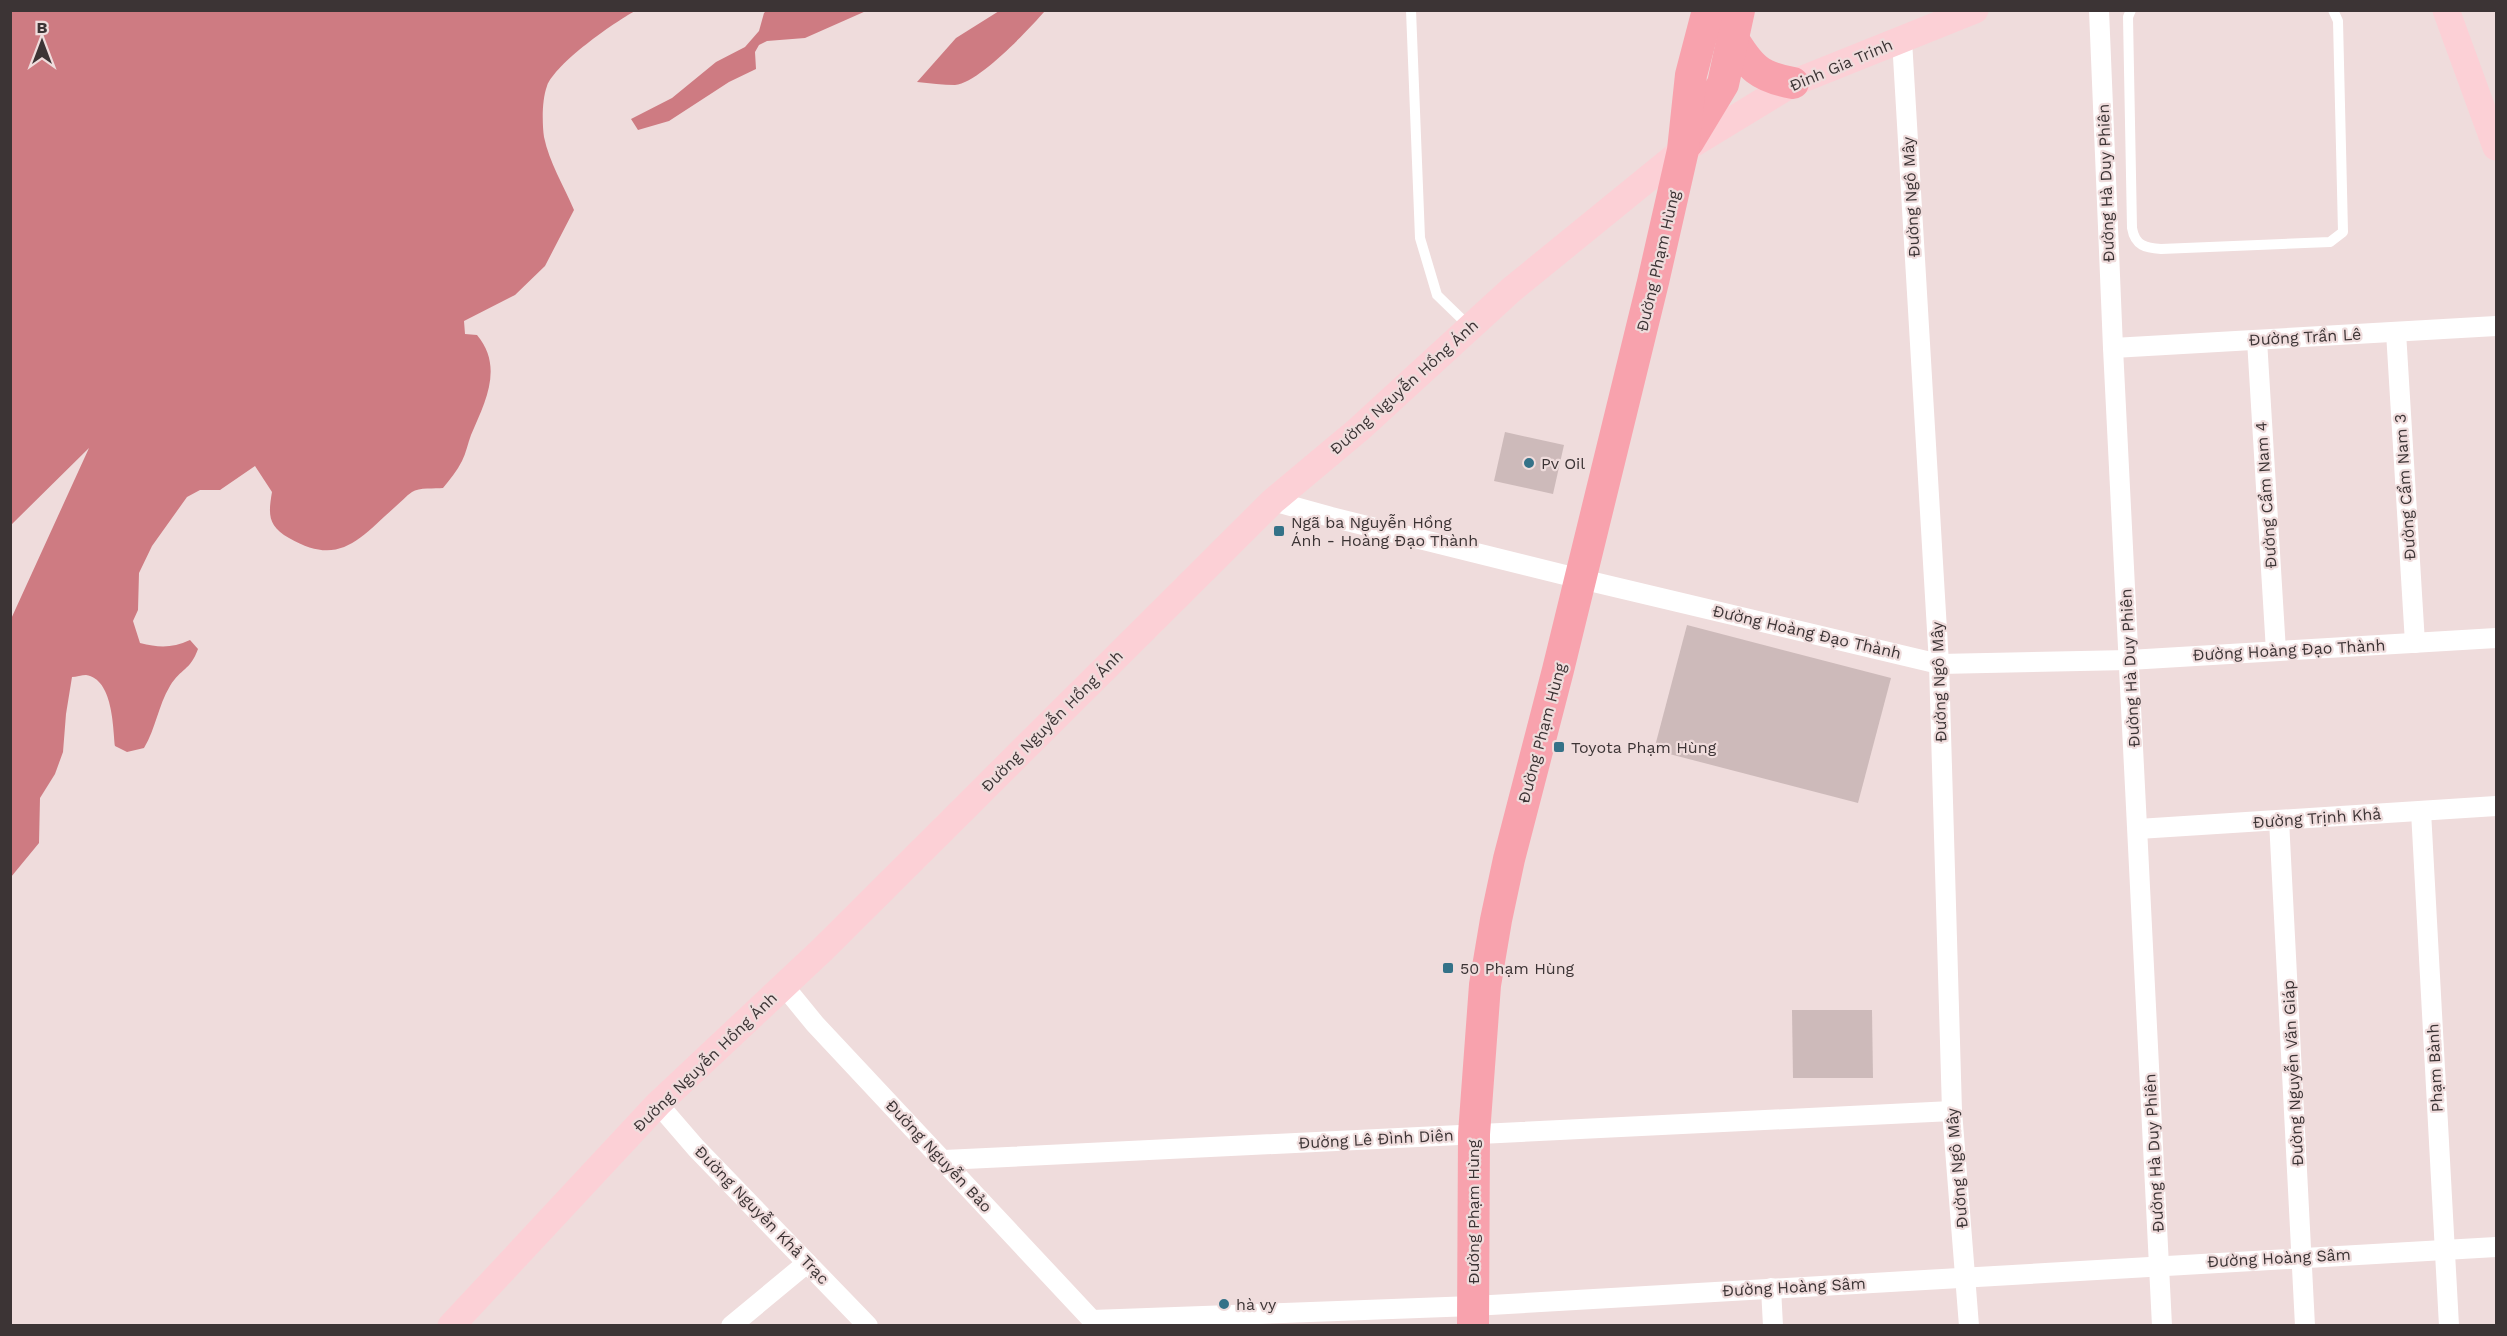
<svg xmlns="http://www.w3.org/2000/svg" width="2507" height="1336" viewBox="0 0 2507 1336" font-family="'Work Sans',sans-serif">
<rect width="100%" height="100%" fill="#efdcdc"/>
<g fill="#ce7b82">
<path d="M11,10L635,11C613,23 556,63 547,86C542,99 542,123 544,137C549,162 564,186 574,210L545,266L515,295L464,321L465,334L477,335C504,367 485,402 471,435C468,443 466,453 462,461C457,471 450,479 443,488C435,489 419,487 412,492C406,496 401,502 395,507C358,540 339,567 289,538C268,526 268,515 272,492L255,466L220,490H200L187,497L152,546L139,573L138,610L133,621L140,643C160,648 172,648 190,640L198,649C190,671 181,668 170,686C158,706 156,728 144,748L127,752L115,746C113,727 113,679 86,675C82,675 76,677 72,677L66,714L63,752L55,774L40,798L39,843L11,877V619L89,448L11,525Z"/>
<path d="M767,10L866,11L805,38L767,41L759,45L755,52L756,69L729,82L669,121L638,130L631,119L672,98L716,62L745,47L759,31L764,13Z"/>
<path d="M999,11H1045C1028,30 980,82 955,85C943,85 930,83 917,82L956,38Z"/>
</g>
<g fill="#cdbaba">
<path d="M1505,432L1564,445L1553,494L1494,481Z"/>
<path d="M1687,625L1891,678L1858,803L1654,750Z"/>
<path d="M1792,1010H1872L1873,1078H1793Z"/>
</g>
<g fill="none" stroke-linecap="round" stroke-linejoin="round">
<g stroke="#fff" stroke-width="10">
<path d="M1411,10L1420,238L1437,295L1470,327"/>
<path d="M2131,10L2128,17L2132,228C2135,246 2146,248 2161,249L2330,242L2343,232L2338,21L2333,10"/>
</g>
<g stroke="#fff" stroke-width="20">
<path d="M2099,10L2113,348L2162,1326"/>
<path d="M1902,40L1939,664L1952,1111L1969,1326"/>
<path d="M2396,332L2415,643"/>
<path d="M2257,340L2276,651"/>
<path d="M2113,348L2496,326"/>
<path d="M1273,501L1331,517L1581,579L1939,664L2129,660L2496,638"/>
<path d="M2421,811L2449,1326"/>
<path d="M2279,820L2305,1326"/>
<path d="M2138,829L2496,806"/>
<path d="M784,986L815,1024L1092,1320V1326"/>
<path d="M658,1104L696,1148L868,1326"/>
<path d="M944,1160L1952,1111"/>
<path d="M1771,1288L1773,1326"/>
<path d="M1092,1320L1473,1306L2496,1247"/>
<path d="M731,1326L807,1263"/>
</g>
<g stroke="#fcd0d6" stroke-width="27">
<path d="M2446,10L2496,147"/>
<path d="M451,1326L658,1104L822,950L1273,501L1358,430L1511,290L1683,150L1793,83L1975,10"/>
</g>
<g stroke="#f8a2ad" stroke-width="32">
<path d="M1733,39C1750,67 1759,77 1793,83"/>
<path d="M1688,142L1723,84L1739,10"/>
<path d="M1473,1326L1474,1134L1485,985L1496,920L1509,859L1558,670L1653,282L1683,150L1691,75L1708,10"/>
</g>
</g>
<g fill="#347288" stroke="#efdcdc" stroke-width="2">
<circle cx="1529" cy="463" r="6"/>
<rect x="1273" y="525" width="12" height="12" rx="3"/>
<rect x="1553" y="741" width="12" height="12" rx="3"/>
<rect x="1442" y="962" width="12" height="12" rx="3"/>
<circle cx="1224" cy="1304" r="6"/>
</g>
<g text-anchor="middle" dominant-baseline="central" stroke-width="4.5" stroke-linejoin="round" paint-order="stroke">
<g font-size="16" fill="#3c3435" stroke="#efdcdc">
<text transform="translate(1841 65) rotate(-23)">Đinh Gia Trinh</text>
<text transform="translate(2106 183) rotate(-92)">Đường Hà Duy Phiên</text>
<text transform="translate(1911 197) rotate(-93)">Đường Ngô Mây</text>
<text transform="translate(1658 261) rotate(-77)">Đường Phạm Hùng</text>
<text transform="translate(2305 337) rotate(-3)">Đường Trần Lê</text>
<text transform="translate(1404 387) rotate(-42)">Đường Nguyễn Hồng Ánh</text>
<text transform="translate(2405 487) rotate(-94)">Đường Cẩm Nam 3</text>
<text transform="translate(2266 495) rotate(-94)">Đường Cẩm Nam 4</text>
<text transform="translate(1807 632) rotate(13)">Đường Hoàng Đạo Thành</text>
<text transform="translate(2289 650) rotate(-3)">Đường Hoàng Đạo Thành</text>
<text transform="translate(2130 668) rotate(-93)">Đường Hà Duy Phiên</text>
<text transform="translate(1939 682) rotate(-92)">Đường Ngô Mây</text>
<text transform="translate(1052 721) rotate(-45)">Đường Nguyễn Hồng Ánh</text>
<text transform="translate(1542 733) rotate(-75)">Đường Phạm Hùng</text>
<text transform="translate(2317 818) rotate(-4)">Đường Trịnh Khả</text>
<text transform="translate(705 1062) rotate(-44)">Đường Nguyễn Hồng Ánh</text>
<text transform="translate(2435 1068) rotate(-93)">Phạm Bành</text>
<text transform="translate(2293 1073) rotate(-93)">Đường Nguyễn Văn Giáp</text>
<text transform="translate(1376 1139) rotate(-3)">Đường Lê Đình Diên</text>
<text transform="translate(2154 1153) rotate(-93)">Đường Hà Duy Phiên</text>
<text transform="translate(939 1156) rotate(47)">Đường Nguyễn Bảo</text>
<text transform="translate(1957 1168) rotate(-95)">Đường Ngô Mây</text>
<text transform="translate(1473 1212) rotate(-90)">Đường Phạm Hùng</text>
<text transform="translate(762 1215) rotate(46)">Đường Nguyễn Khả Trạc</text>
<text transform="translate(2279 1258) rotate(-3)">Đường Hoàng Sâm</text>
<text transform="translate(1794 1287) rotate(-3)">Đường Hoàng Sâm</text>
</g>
<g font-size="16" fill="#3c3435" stroke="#efdcdc" text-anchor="start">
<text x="1541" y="463">Pv Oil</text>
<text x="1291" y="522">Ngã ba Nguyễn Hồng<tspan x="1291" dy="18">Ánh - Hoàng Đạo Thành</tspan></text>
<text x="1571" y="747">Toyota Phạm Hùng</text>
<text x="1460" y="968">50 Phạm Hùng</text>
<text x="1236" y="1304">hà vy</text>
</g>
</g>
<rect width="2507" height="1336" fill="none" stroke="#3c3435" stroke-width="24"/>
<g transform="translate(42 42)" stroke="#efdcdc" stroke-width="4.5" paint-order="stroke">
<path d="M0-4.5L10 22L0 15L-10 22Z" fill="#3c3435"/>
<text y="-9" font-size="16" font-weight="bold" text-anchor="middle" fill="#3c3435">B</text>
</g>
</svg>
